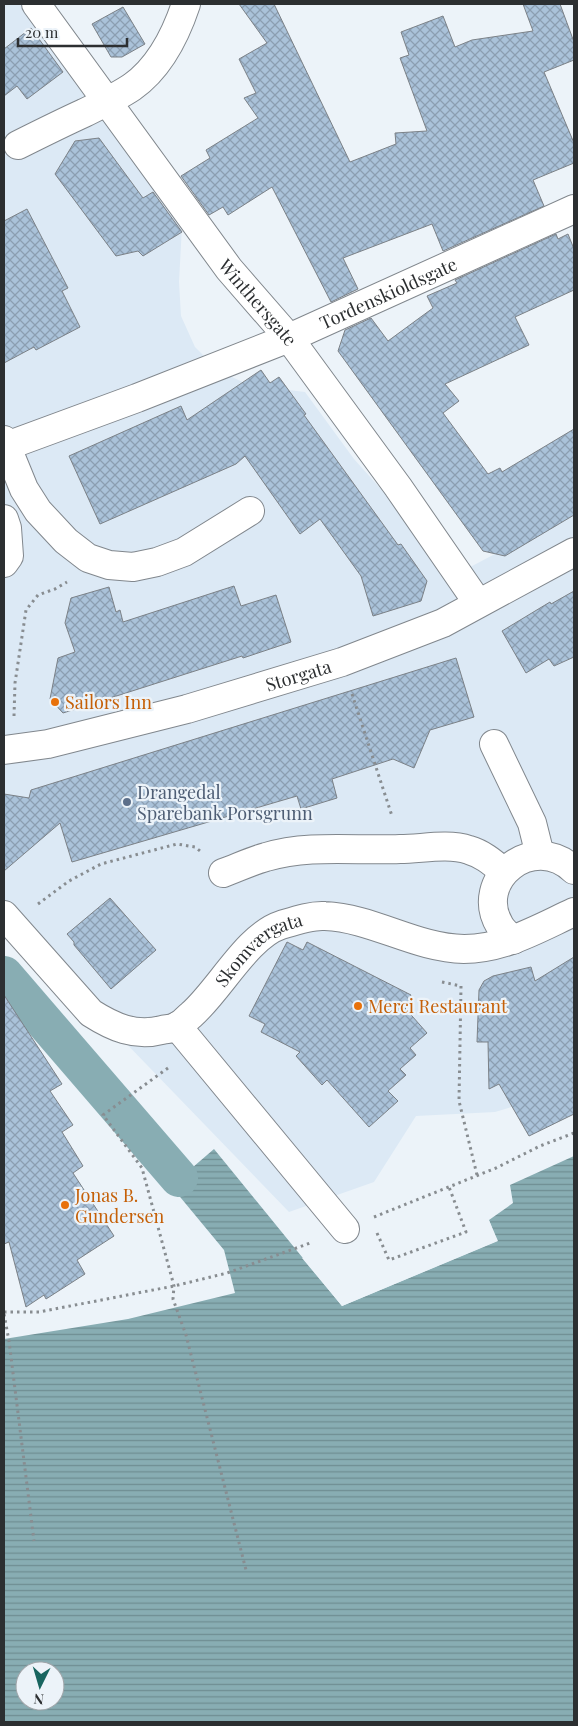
<svg xmlns="http://www.w3.org/2000/svg" width="578" height="1726" viewBox="0 0 578 1726" font-family="'Playfair Display',serif">
<defs>
<pattern id="water-rules" width="6" height="5" patternUnits="userSpaceOnUse" patternTransform="scale(1.25)"><rect width="6" height="5" fill="#88adb3"/><path d="M0 2.5h6" fill="none" stroke="#6f8d92"/></pattern>
<pattern id="building-cross-hatch" width="8" height="8" patternUnits="userSpaceOnUse" patternTransform="scale(1.25)"><rect width="8" height="8" fill="#aac2d9"/><path d="M0 0l8 8M0 8l8-8" fill="none" stroke="#8b9eb1"/></pattern>
</defs>
<rect width="100%" height="100%" fill="#ecf3f9"/>
<path fill="#dce9f5" d="M4,4H20L182,226L179,282L181,316L195,347L219,371L249,385L305,392L354,459L457,574L574,512V1088L495,1112L416,1116L374,1182L289,1212L4,917Z"/>
<path fill="url(#water-rules)" fill-rule="evenodd" d="M214,1149L342,1306L497,1241L489,1220L513,1203L510,1185L574,1156V1722H4V1339L128,1319L235,1293L224,1250L171,1186ZM25,1671H55V1701H25Z"/>
<path fill="#ecf3f9" d="M488,1218L498,1241L342,1306L302,1258L305,1257L342,1303L494,1240L486,1221Z"/>
<g fill="none" stroke-linecap="round" stroke-linejoin="round">
<path stroke="#88adb3" stroke-width="38" d="M4,975L179,1178"/>
</g>
<g fill="url(#building-cross-hatch)" stroke="#7b8187">
<path d="M239,4H274L350,162L396,144L395,133L427,131L400,58L409,55L401,32L443,16L455,47L472,40L533,31L523,4H560L574,42V60L544,72L574,143V163L533,180L544,206L443,251L432,224L343,258L358,289L331,302L272,187L228,215L223,207L209,215L181,176L210,158L206,150L258,118L244,98L256,93L239,59L267,43Z"/>
<path d="M123,7L145,44L122,57H111L92,24Z"/>
<path d="M31,28L63,72L27,99L17,86L4,96V49Z"/>
<path d="M99,138L143,198L153,192L182,232L143,256L138,251L116,256L55,174L75,141Z"/>
<path d="M27,209L68,288L62,291L80,327L36,350L34,347L4,363V221Z"/>
<path d="M556,234L558,239L568,234L574,249V290L515,317L529,345L445,384L459,401L443,413L488,474L500,468L502,472L574,429V515L505,556L483,551L338,351L345,330L371,318L388,341L433,308L427,296L457,283L455,280Z"/>
<path d="M261,370L270,383L279,377L306,414L304,415L398,545L401,544L427,581L421,601L373,616L361,576L320,519L300,534L245,456L236,464L100,524L69,456L181,406L187,420Z"/>
<path d="M234,586L241,606L276,595L291,642L243,658L242,656L63,713L50,699L58,658L75,652L65,623L71,598L109,587L116,612L120,610L123,622Z"/>
<path d="M574,591V657L554,666L549,659L526,673L502,631L550,602L551,604Z"/>
<path d="M456,658L474,717L430,730L414,768L393,759L332,779L337,798L301,809L297,796L72,862L60,823L4,871V794L29,798L31,790Z"/>
<path d="M110,898L156,950L111,989L74,945V942L67,934Z"/>
<path d="M287,942L303,950L307,942L411,995L405,1008L427,1033L410,1048L416,1055L400,1069L406,1075L388,1091L398,1101L369,1127L327,1080L322,1085L296,1056L300,1052L261,1032L265,1024L249,1016Z"/>
<path d="M574,957V1114L529,1136L499,1084L489,1089L488,1042H477L479,990L484,981L493,976L531,967L535,981Z"/>
<path d="M4,995L62,1084L50,1091L73,1125L62,1132L83,1166L73,1173L114,1236L77,1260L85,1274L46,1299L44,1295L26,1307L9,1242L4,1244Z"/>
</g>
<g fill="none" stroke-linecap="round" stroke-linejoin="round">
<g stroke="#81878d" stroke-width="30">
<g id="minor">
<path id="s1" d="M36,4L229,269L289,338L398,487L478,603"/>
<path d="M18,145C40,134 62,123 84,113C100,105 117,97 132,87C159,68 176,34 186,4"/>
<path d="M4,440L24,489L38,511L66,541L88,558L109,565L133,567L157,562L184,552L250,511"/>
<path id="s2" d="M4,447L137,398L289,338L574,209"/>
<path d="M4,519L7,528L9,556L4,563"/>
<path d="M494,744L532,823L540,855"/>
<path id="s3" d="M4,750L48,744L187,709L342,662L443,623L574,552"/>
<path d="M223,873C237,868 251,861 266,857C309,844 356,851 400,849C422,849 447,843 469,850C483,854 493,863 504,872"/>
<path id="s4" d="M4,915L91,1013C113,1027 135,1037 162,1030C166,1029 172,1029 176,1027C181,1025 186,1019 191,1015C219,991 247,936 281,925C294,921 311,915 325,916C373,918 415,948 464,949C504,949 539,928 574,912"/>
<path d="M513,940C509,936 503,931 500,926C472,880 533,831 574,870"/>
<path d="M177,1026L345,1229"/>
</g>
</g>
<g stroke="#888d91" stroke-width="3" stroke-dasharray="2.5 4" stroke-linecap="butt">
<path d="M352,694L392,816"/>
<path d="M14,716L15,683L26,610L38,595L55,589L67,582"/>
<path d="M38,904L69,881L101,864L177,844L195,847L200,851"/>
<path d="M442,982L461,986L459,1101L477,1175"/>
<path d="M168,1068L103,1115L142,1168L174,1286L173,1299L186,1335L246,1570"/>
<path d="M374,1217L496,1168L540,1146L574,1133"/>
<path d="M377,1233L389,1260L466,1232L449,1187"/>
<path d="M4,1312H39L174,1286L227,1273L313,1242"/>
<path d="M4,1314L9,1341L34,1541"/>
</g>
<use href="#minor" stroke="#fff" stroke-width="28"/>
</g>
<g fill="#e8710a" stroke="#ecf3f9" stroke-width="2">
<circle cx="55" cy="702" r="5"/>
<circle cx="358" cy="1006" r="5"/>
<circle cx="65" cy="1205" r="5"/>
</g>
<circle fill="#5c6f8a" stroke="#ecf3f9" stroke-width="2" cx="127" cy="802" r="5"/>
<g text-anchor="middle" dominant-baseline="central" stroke-width="4.5" stroke-linejoin="round" paint-order="stroke">
<g font-size="18" fill="#2c2f31" stroke="#ecf3f9">
<text stroke="none"><textPath href="#s2" startOffset="414">Tordenskioldsgate</textPath></text>
<text stroke="none"><textPath href="#s1" startOffset="372">Winthersgate</textPath></text>
<text stroke="none"><textPath href="#s3" startOffset="304">Storgata</textPath></text>
<text stroke="none"><textPath href="#s4" startOffset="336">Skomværgata</textPath></text>
</g>
<g font-size="18" fill="#c56008" stroke="#ecf3f9" text-anchor="start">
<text x="65" y="702">Sailors Inn</text>
<text x="368" y="1006">Merci Restaurant</text>
<text x="75" y="1195">Jonas B.<tspan x="75" dy="21">Gundersen</tspan></text>
</g>
<g font-size="18" fill="#4e5e75" stroke="#ecf3f9" text-anchor="start">
<text x="137" y="792">Drangedal<tspan x="137" dy="21">Sparebank Porsgrunn</tspan></text>
</g>
</g>
<rect width="578" height="1726" fill="none" stroke="#2c2f31" stroke-width="10"/>
<g transform="translate(40 1686) rotate(185)"><circle r="24" fill="#ecf3f9" stroke="#9fa5a9"/>
<path d="M0-4L9 19L0 12L-9 19Z" fill="#186560"/>
<text y="-8" font-size="14" font-weight="bold" text-anchor="middle" fill="#2c2f31">N</text>
</g>
<path d="M18 38v8h109v-8" fill="none" stroke="#2c2f31" stroke-width="2.5"/>
<text x="25" y="38" font-size="15" fill="#2c2f31" stroke="#ecf3f9" stroke-width="4" paint-order="stroke">20 m</text>
</svg>
